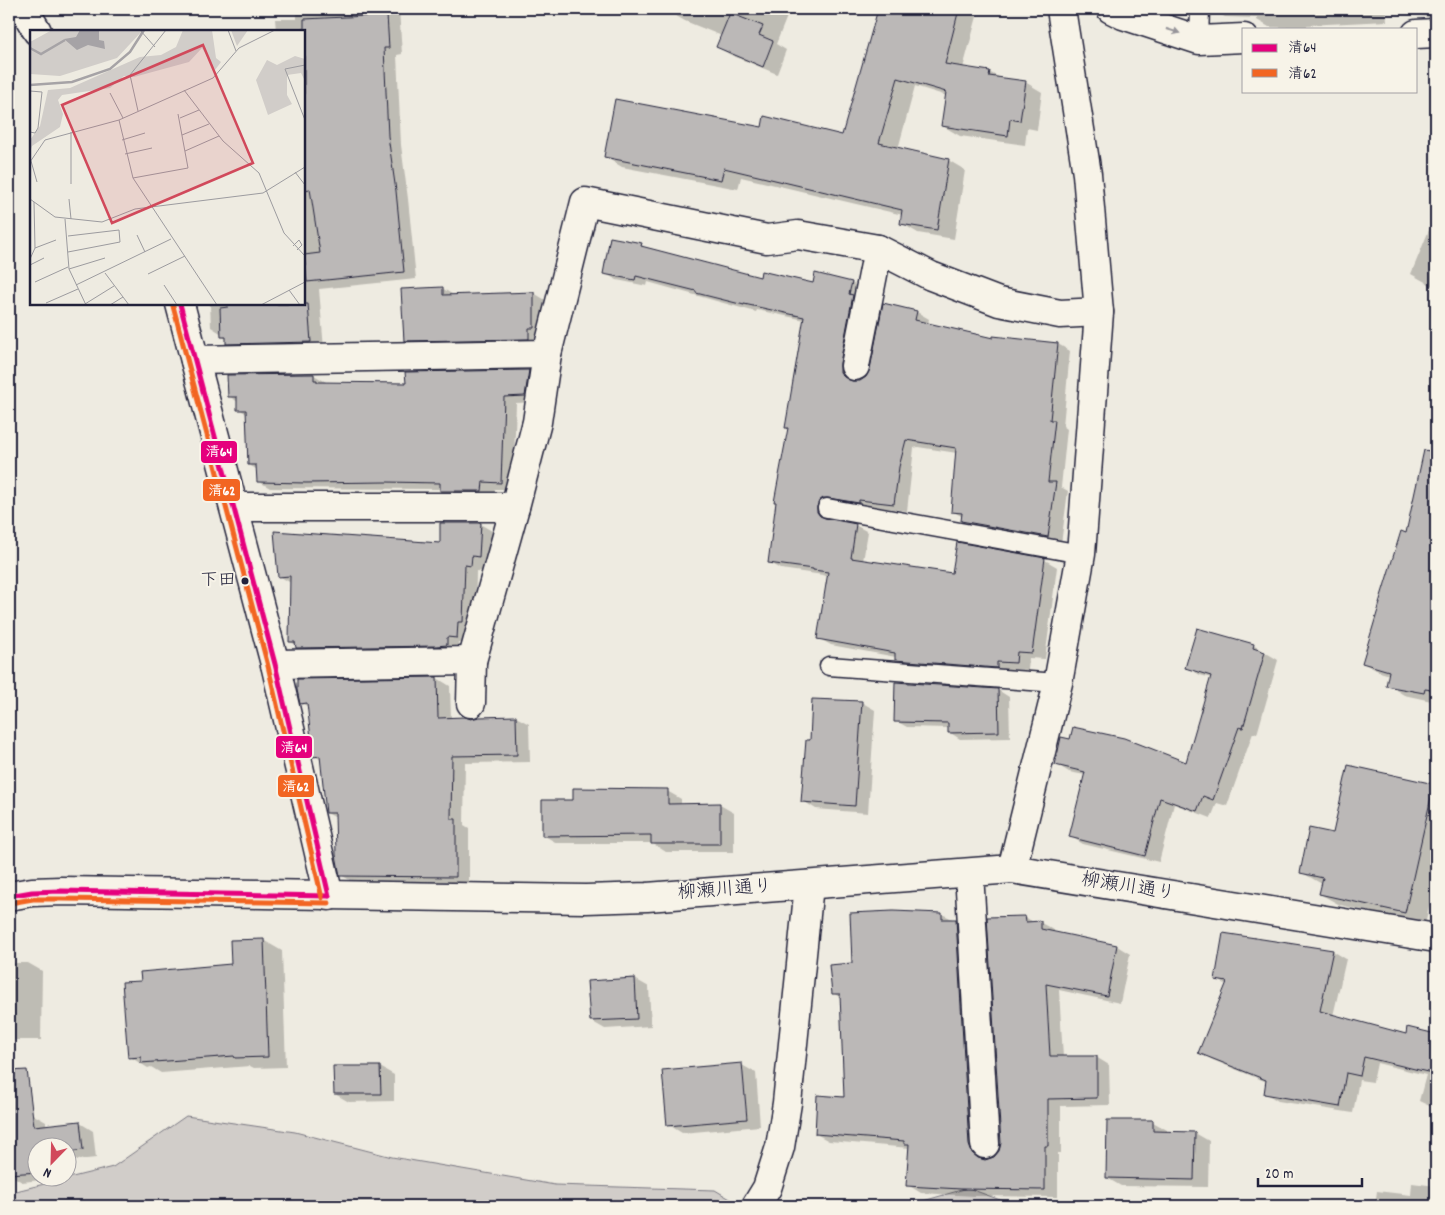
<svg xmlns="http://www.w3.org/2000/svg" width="1445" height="1215" viewBox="0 0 1445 1215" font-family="Dekko,'Klee One',sans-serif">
<rect width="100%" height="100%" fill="#eeebe1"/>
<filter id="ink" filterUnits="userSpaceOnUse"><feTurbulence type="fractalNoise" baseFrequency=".02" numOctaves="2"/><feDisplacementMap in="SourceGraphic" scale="10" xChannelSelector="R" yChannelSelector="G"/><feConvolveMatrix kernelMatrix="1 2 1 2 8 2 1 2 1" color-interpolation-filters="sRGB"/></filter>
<g filter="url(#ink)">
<g fill="#d1cdc9" stroke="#7a7882">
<path d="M186,1116L295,1132L392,1157L555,1185L715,1190L742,1206H9V1166L12,1192L113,1167Z"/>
<path d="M968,1188L1016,1206H906Z"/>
</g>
<g fill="#0003">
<path d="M305,9H399L402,54L397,55L401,145L408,199L416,279L319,289L324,349L240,351L227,343V339L222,337V334L211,327L210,304H304V31H276L275,19H297V13H305Z"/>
<path d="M673,9H790L776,44L786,50L777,74L731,55L717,47L722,36L685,21L671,13Z"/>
<path d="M864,9H979L963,68L989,72L1002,79L1025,82L1042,92L1037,130L1027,128L1025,145L960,136L943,126L947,96L915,86L898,149L948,160L965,170L954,239L918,233L901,223L903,215L741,177L738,189L622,167L605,157L763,129L843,136L878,14Z"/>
<path d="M1156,9H1206L1202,17L1167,15Z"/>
<path d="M1211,9H1386L1387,21L1307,25V28L1269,27L1257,20V18L1225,17Z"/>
<path d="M1403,9H1436L1433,19Z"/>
<path d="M1436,213V288L1411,274Z"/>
<path d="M641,245L649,249L761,279L814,284L852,283L864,291L852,371L853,380L854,382H861L867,377L917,312L929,319L928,324L994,339L1058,344L1070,351L1063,426L1067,429L1061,487L1068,491L1061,544L974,528L962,521L963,517L952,511L957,453L918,447L914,448L907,511L872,506L871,509L829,514V520L855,525L868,532L863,561L953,575L958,544L1045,560L1057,567L1045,659L1029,658L1028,670L1009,669V674L909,667L896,660V657L831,645L818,638L829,577L823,575L781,569L769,562L789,429L786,427L805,320L757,310L756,312L648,282L647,286L617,280L604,273Z"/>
<path d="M442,288L455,296L534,293L547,301L543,346L419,348L405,340Z"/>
<path d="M529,371L541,378L537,402L516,403L513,489H495L494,498H453L441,491V489L270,488L258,481V470L249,465L247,414L239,409L238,402L229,396L314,375L326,382V384H407Z"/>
<path d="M1416,491L1436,498V702L1404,695L1388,685L1390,675L1380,672L1363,663L1407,534Z"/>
<path d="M480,524L492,531L490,563L483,562V572L476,571L475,628L469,644L459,643V652L309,654L297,647V645L290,642L291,583L279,576L441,544Z"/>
<path d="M1253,645L1278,660L1257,734L1253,733L1227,806L1217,803L1211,818L1174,804L1159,862L1083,844L1070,836L1085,775L1069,772L1056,764L1187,763L1211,678L1200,675L1187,667Z"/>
<path d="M437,678L450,686L451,719L471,720L516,717L529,724L530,762L465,763L464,825L469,828V884L355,883L341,875L336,818L327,813L322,760L314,756L309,707L301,703Z"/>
<path d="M998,690L1009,697L1010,738L960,739L949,732V728L907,727L896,721Z"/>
<path d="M861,702L875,710L868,813L816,809L803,801Z"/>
<path d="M1349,766L1436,787V875L1425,924L1340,905L1320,894L1322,884L1301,872L1334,834Z"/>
<path d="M667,791L681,799V805H720L734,813V852H666L652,843H557L543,835L575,801Z"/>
<path d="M942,914L969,927L982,1153L985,1161L995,1158L1000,1152L1002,1143L1025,917L1035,923H1041L1054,930V933L1117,946L1130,954L1120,1003L1059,990L1063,1057H1096L1109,1065L1110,1105L1061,1106V1153H1058V1197L975,1196L921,1193L908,1185L910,1148L829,1141L816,1134L845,1098L841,998L833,993L854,964Z"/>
<path d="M1224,934L1333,951L1346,959L1333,1016L1407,1035L1408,1028L1436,1035V1109L1419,1101L1426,1075L1377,1063L1373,1082L1359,1080L1353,1113L1278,1101L1265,1093L1267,1082L1213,1060L1200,1053L1227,985L1217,979Z"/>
<path d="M263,940L282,951L286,1067L254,1068L250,1066L161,1073L151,1067L148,1068L130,1057L142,982L232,966Z"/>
<path d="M9,963H28L42,971L41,1040H9Z"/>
<path d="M635,979L649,987L651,1026L605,1029L591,1021Z"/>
<path d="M742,1065L756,1073L760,1126L682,1133L669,1125Z"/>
<path d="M380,1067L394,1075V1101L349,1102L335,1094Z"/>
<path d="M32,1114L46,1122V1126L80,1123L93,1131L96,1158L68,1161V1148H38V1178H60L22,1182L9,1174V1116Z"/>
<path d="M1153,1122L1167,1130V1133H1195L1209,1141L1208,1187L1121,1186L1107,1178Z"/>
<path d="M1412,1183L1436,1186V1206H1375L1377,1191L1411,1195Z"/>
</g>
<g fill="#bbb8b7" stroke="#22223b">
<path d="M878,9H959L945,64L990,71L989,76L1026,81L1020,121L1010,119L1008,136L941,126L946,92L898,78L879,143L949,159L937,230L900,224L902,210L724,168L721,180L604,157L615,99L762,127L764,116L842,135Z"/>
<path d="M730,13L763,26L759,35L773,41L763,67L716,47Z"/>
<path d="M387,15L389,48H384L388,136L396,191L404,272L307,282L304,255L320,253L310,189L304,190V19Z"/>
<path d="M610,237L642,243L641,246L760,277L761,271L813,283L815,273L852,282L849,294L853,295L840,363V372L844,377L852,381H860L866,377L870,369L883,303L917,311L915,320L993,338V336L1058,343L1050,420H1055L1048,482H1056L1048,537L961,521L962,513L951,512L956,448L906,440L899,467L894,504L859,500V503L828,498H823L819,501L817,507V512L820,516L825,518L856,524L851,558L952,573L957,542L1045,558L1032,653L1017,652L1016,663L997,662V668L895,660V653L817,639L828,572L813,570V569L768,563L776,502H774L788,428H785L804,317L744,304V305L696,293V291L636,276L635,280L603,274Z"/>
<path d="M443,287V295L534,292V328H529V339L404,341L401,289Z"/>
<path d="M227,304H308L311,342L226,344V337H221L220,308L228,307Z"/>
<path d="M529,370L525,396L504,397L501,483L483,482L482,491H440V483L386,482L306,483L257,482L256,465H248L246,410H237V397H228L227,375L314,374V380H317V382L406,383L405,372Z"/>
<path d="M1424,450L1436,452V670L1432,690L1425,689L1424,693L1386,686L1389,671L1362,663L1380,603H1379L1401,531L1406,533Z"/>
<path d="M440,523H481L479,557L472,556L471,566L465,565L463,622H458L457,638L447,637V645L436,646L296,648L295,642H289L290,576L278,577L274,531L440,543Z"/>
<path d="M1197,628L1254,644L1253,648L1265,652L1243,728L1239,727L1213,800L1203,796L1197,811L1160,798L1145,856L1069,837L1085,772L1055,765L1061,737L1070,739L1073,727L1124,738L1186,762L1211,676L1185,668Z"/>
<path d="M437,677L438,718L465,717L471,719L479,717L516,716L517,755L452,756L451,819H456V877L340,876L336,855L335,813H326L320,756L313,757L307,703L300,704L297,690V679Z"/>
<path d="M895,682L998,689L999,732L948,733V723L894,722Z"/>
<path d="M812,699L862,701L855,806L801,802L806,740H810Z"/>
<path d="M1348,765L1434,784L1405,913L1319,894L1323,878L1300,873L1309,828L1333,833Z"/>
<path d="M573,788L668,789V804L720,803V844H651V835L542,836V800H573Z"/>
<path d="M893,911L942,913V919H956L969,1145L972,1153L978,1158L985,1160L994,1157L999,1151L1001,1143L987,917L1025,916L1026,922L1041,921V929L1117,945L1107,996L1046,984L1050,1056H1097V1098L1048,1099V1146H1045V1190L961,1189L906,1186L909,1144H904V1141L815,1134L817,1095L844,1097L840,994H832L829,965L852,963L850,913Z"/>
<path d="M1223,933L1333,950L1320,1011L1406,1034L1407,1027L1436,1034V1074L1364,1057L1360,1076L1346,1073L1340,1107L1264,1094L1266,1080L1198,1053L1227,982L1215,980Z"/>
<path d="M264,939L268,1057L235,1058L234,1056L141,1063V1057L128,1058L122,982L141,981L140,972L231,964L230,940Z"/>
<path d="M635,978L637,1019L590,1021L587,981Z"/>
<path d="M742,1063L747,1119L667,1126L662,1070Z"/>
<path d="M333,1066H380L381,1094H334Z"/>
<path d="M27,1070L34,1126L80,1121L83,1150L68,1152V1148H38V1172L9,1174V1071Z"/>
<path d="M1107,1120H1153V1131L1195,1132L1194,1180L1106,1178Z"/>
</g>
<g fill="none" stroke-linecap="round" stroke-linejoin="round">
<g stroke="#22223b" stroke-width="21">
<g id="lane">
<path d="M1199,40L1200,9"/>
<path d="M827,508L1081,554"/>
<path d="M829,666L1058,683"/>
</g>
</g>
<g stroke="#22223b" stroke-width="31">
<g id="street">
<path d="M1111,9L1123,15L1199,40L1244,38"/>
<path d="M1416,34L1436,33"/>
<path d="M195,360L547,354"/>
<path d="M855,366L878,249"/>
<path d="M234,507H515"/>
<path d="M275,664L472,661"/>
<path d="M471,703L472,661L515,507L537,422L547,354L585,202L767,239L798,235L878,249L931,276L999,302L1060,314L1099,312"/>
<path d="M1012,869L1058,683L1081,554L1099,312L1087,174L1061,9"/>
<path d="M969,873L985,1144"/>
</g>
</g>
<g stroke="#22223b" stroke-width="31">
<g id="secondary">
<path d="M24,9L37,31"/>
<path d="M180,304L275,664L329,896"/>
<path d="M9,896L32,892L61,891L586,899L647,897L1012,869L1436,938"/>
<path d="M756,1206L767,1188L780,1147L787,1103L809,885"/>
</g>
</g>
<use href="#lane" stroke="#f7f3e8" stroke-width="18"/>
<use href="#street" stroke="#f7f3e8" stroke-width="28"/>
<use href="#secondary" stroke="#f7f3e8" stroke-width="28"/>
<g stroke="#f7f3e8" stroke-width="9">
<g id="bus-1">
<path d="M180,304L275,664L329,896"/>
<path d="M9,896L32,892L61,891L329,896"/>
</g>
</g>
<g stroke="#f7f3e8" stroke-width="9">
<g id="bus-2">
<path d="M173,306L268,666L322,898"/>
<path d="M10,903L33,899H61L329,903"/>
</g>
</g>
<use href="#bus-1" stroke="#e5007d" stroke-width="5"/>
<use href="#bus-2" stroke="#f26522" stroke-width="5"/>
</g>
<defs><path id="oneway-solid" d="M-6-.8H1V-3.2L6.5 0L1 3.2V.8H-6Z" transform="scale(1.25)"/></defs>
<use fill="#97959a" href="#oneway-solid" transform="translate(1173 31) rotate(18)"/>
</g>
<circle fill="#22223b" stroke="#f7f3e8" stroke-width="2" cx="245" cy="581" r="4.5"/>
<g text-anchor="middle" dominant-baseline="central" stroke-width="4" stroke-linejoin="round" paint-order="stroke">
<g font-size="18" fill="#22223b" stroke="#f7f3e8" text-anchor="end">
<text x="236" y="581">下田</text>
</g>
<g font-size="19" fill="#22223b" stroke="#f7f3e8">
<text transform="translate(1128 888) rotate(9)">柳瀬川通り</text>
<text transform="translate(725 891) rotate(-4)">柳瀬川通り</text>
</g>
</g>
<g transform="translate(30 30)">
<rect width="275" height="275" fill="#eeebe1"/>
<path d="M22,0H113L87,28L30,46L0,44V12ZM153,0H182L186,28L191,32L185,40L172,18L159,32L104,47L94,46L80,58L32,65L28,70L33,84L30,97L2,116L0,122V110L10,96L18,60L40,58L110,27L131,25L146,17ZM201,0H218L207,16ZM265,26L275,29V51L271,43L257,45V65L262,74L238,85L226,50L237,30L247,35Z" fill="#d1cdc9"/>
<path d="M50,0H69V10L74,11L75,19L58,15L47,20L34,9L46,7Z" fill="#a6a3a6"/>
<path fill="none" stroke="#a6a3a6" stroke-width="2.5" d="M0,18L11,24L35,10M0,55L42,52L80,39L100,22L114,0"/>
<path fill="none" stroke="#9c9b9f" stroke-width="1" d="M110,0L125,17M198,0L206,21M275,35L255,39L275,90M154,60L193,111L229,143L254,203L275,226M0,61L12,62L8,98L5,103L0,102M80,63L93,88M108,81L100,45L136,0M150,88L169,80M89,90L103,148L187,275M41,102V154M152,105L179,94M92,110L115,103M155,121L189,106M95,124L122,118M1,131L7,152M0,132L15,110L89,90L183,48L209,18L245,0M265,142L275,155M103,148L158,138L148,84M0,169L25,187L72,192L105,179L233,163L275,137M39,169L41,189M35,189L39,239L56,275M107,205L115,222M38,206L89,200L90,212L38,222M263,216L269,210L272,215L267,220M5,218L26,210M0,229L5,218L4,172M0,235L14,228M39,239L75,228M75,243L99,275M118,244L155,226M5,252L38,237M46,255L141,209M134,255L147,275M259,260L270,275M16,273L48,259M55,274L84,256M80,275L93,267M231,275L275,252"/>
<path fill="#d1495b" fill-opacity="0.15" stroke="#d1495b" stroke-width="2.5" d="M173,15L223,133L82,193L32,75Z"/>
<rect width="275" height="275" fill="none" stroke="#22223b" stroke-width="2.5"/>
</g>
<g stroke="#f7f3e8" stroke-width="2">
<rect x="200" y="440" width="38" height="24" rx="5" fill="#e5007d"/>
<rect x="202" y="478" width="39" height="24" rx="5" fill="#f26522"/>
<rect x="275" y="735" width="38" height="24" rx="5" fill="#e5007d"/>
<rect x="277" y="774" width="38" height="24" rx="5" fill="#f26522"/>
</g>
<g font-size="14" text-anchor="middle" font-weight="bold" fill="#fff">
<text x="219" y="456">清64</text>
<text x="222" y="495">清62</text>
<text x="294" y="752">清64</text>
<text x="296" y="791">清62</text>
</g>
<rect width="1445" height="1215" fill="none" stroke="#f7f3e8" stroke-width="30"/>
<rect x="15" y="15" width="1415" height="1185" fill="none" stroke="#22223b" stroke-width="2" filter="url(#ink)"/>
<rect x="1242" y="28" width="175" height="65" fill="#f7f3e8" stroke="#a29fa3"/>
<rect x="1252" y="44" width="25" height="8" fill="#e5007d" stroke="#a29fa3"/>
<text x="1288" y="52" font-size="15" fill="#22223b">清64</text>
<rect x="1252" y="69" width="25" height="8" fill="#f26522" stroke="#a29fa3"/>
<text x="1288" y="78" font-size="15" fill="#22223b">清62</text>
<g transform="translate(52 1162) rotate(203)"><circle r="24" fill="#f7f3e8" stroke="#a29fa3"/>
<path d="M0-4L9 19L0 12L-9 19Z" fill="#d1495b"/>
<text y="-8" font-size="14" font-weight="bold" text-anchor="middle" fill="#22223b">N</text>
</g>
<path d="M1258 1178v8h104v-8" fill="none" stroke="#22223b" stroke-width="2.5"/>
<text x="1265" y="1178" font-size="15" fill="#22223b" stroke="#f7f3e8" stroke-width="4" paint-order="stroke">20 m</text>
</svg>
